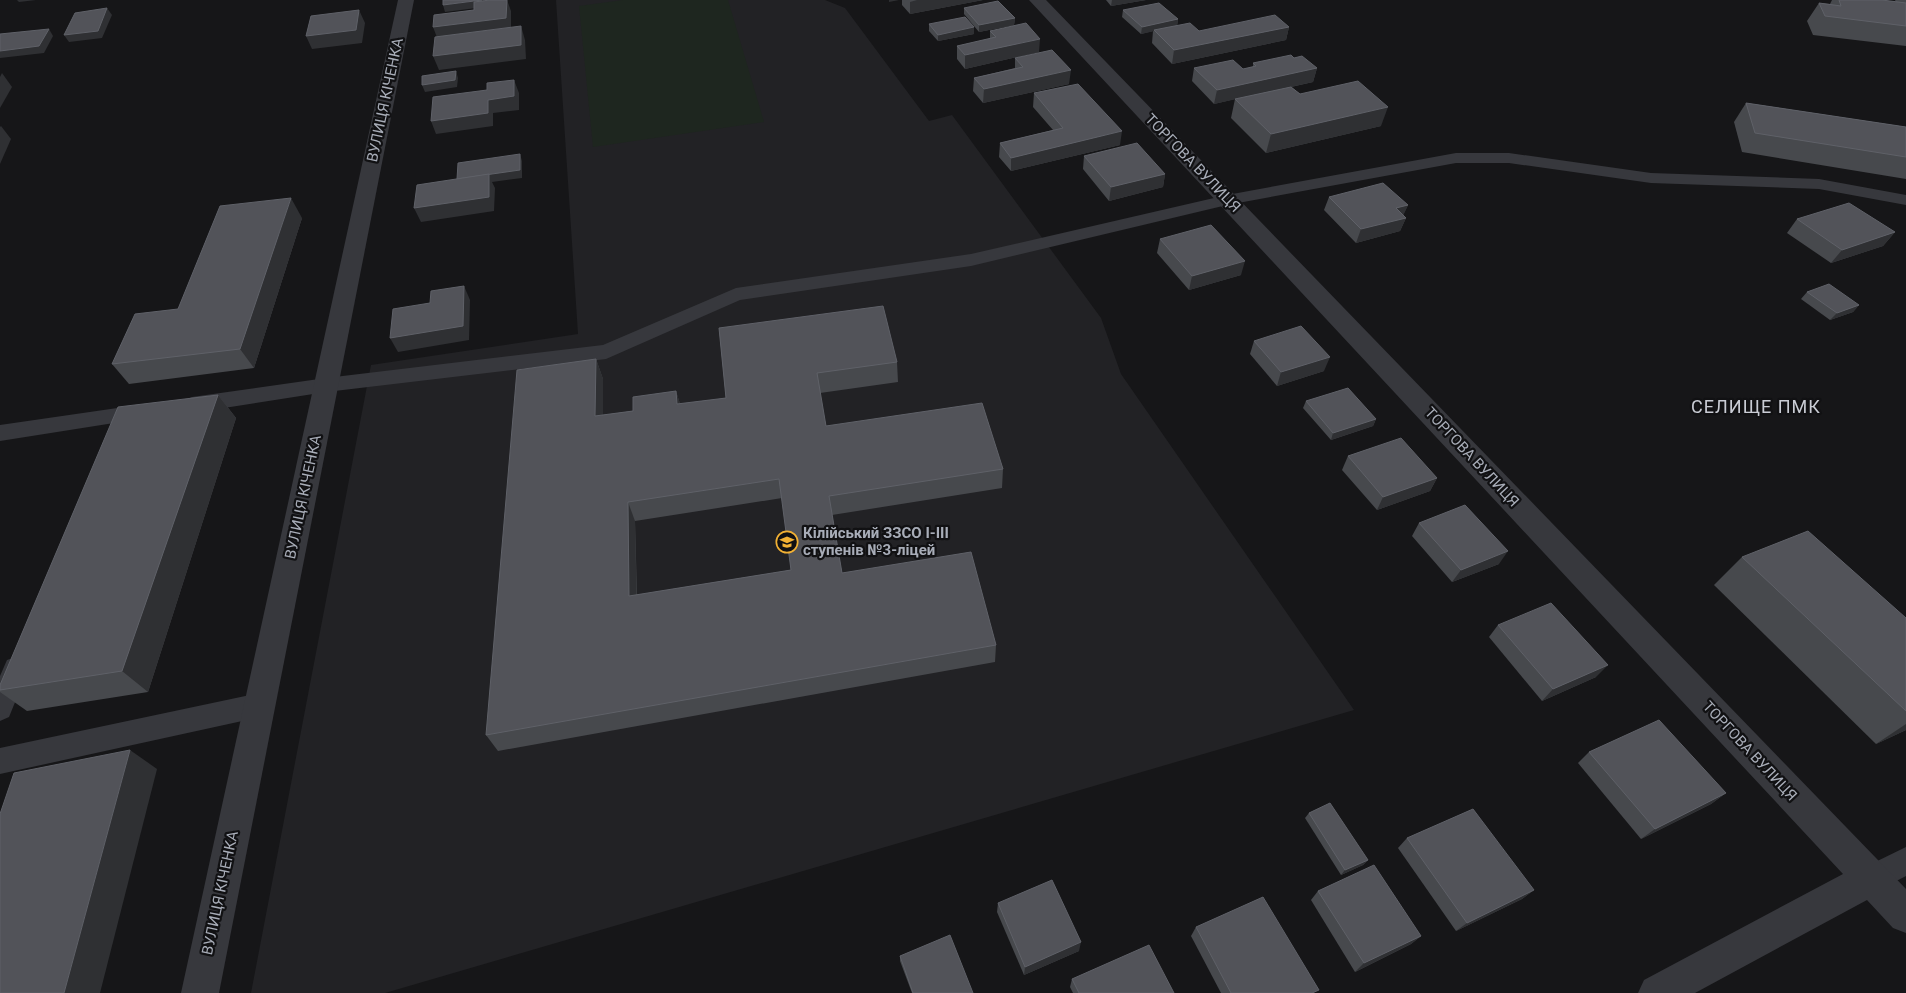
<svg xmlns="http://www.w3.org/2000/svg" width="1906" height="993" viewBox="0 0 1906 993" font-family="Roboto,sans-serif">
<rect width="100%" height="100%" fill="#161618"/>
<path fill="#222225" d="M556,0H825L845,8L929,121L952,115L1101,318L1121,374L1354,710L385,993H251L371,365L578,334Z"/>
<path fill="#1e261f" d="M623,0H728L764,122L593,147L579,6Z"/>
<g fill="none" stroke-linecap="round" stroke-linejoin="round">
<g fill="#37383d" fill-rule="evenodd">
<path d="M1456,153H1509L1651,173L1819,179L1906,195V205L1819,189L1651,183L1509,163H1456L1227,205L971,266L740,300L606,359L326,392L192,413L185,410L182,405L185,400L192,397L326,378L603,345L736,288L971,254L1227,195Z"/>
<path d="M145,404L152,407L156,412L152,417L0,441V425Z"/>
<path d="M16,657L25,660L29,668L9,717L0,721V676L7,660Z"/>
<path d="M260,693L269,697L273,705L269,713L260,717L0,774V748Z"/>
<path d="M1906,847V876L1871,894L1861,889L1856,879L1861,869Z"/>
</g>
<g fill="#37383d" fill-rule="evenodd">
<path d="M398,0H414L219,993H181Z"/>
<path d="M1029,0H1046L1906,889V933L1893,928L1867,900L1695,993H1638L1644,980L1843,874Z"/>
</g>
</g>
<g fill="#47494d" fill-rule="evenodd">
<path d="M902,0H983L910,14L902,5Z"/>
<path d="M1106,0H1146L1111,6Z"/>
<path d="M1832,0H1882L1896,2L1895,0H1906V46L1813,35L1807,21L1819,3L1830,4Z"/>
<path d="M964,8L1015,18L1014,25L979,32L964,14Z"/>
<path d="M1123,10L1178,19L1177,26L1199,31L1289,27L1286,40L1172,64L1152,43L1153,31L1141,34L1122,17Z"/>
<path d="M929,24L974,34L938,41L929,31Z"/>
<path d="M990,31L1039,52L965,69L957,59V46L990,39Z"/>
<path d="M1015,58L1069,84L983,103L973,91L974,78L1015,68Z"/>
<path d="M1294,58L1317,68L1313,82L1291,87L1300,94L1381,126L1266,153L1231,118L1235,99L1214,104L1192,81L1194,68L1243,69L1253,67V63Z"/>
<path d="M1034,93L1120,145L1011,171L999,157L1000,143L1053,130L1033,107Z"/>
<path d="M1746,103L1906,127V179L1742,152L1734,122Z"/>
<path d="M1084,156L1165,174L1163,187L1109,201L1083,169Z"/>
<path d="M1329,197L1408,205L1403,215L1406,218L1400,231L1356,243L1324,210Z"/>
<path d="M302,218L254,368L129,384L112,364L178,309Z"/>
<path d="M1797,219L1895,232L1883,246L1831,263L1787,233Z"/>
<path d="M1160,239L1241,275L1189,290L1157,253Z"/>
<path d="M1807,292L1859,305L1853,312L1830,320L1801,299Z"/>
<path d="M719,328L897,362L898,382L820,393L826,426L1003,469L1002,488L832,515L842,573L996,645L995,662L498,751L486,735L596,359L603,379V415L633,411L676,391L680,404L726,398ZM782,498L791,570L637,595L635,521Z"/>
<path d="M1254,341L1324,371L1277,386L1250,354Z"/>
<path d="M218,395L236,418L148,692L27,711L0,692V685Z"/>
<path d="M1306,401L1376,419L1373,426L1331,440L1303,408Z"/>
<path d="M1348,456L1437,478L1430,491L1377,510L1342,470Z"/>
<path d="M1419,523L1499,564L1452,582L1412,536Z"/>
<path d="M1742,557L1906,618V730L1876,744L1714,585Z"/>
<path d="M1498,625L1596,677L1542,701L1489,637Z"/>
<path d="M1589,752L1726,793L1711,804L1641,839L1578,763Z"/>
<path d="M1309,813L1368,860L1363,865L1341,875L1305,818Z"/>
<path d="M1407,838L1534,890L1522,899L1456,931L1398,848Z"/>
<path d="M1318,891L1421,936L1411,944L1355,972L1311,900Z"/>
<path d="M998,903L1079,951L1024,975L997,912Z"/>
<path d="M1196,927L1315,993H1221L1191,936Z"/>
<path d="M900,956L973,993H912L900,961Z"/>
<path d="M1072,979L1174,993H1073L1070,987Z"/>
</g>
<g fill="#2f3033">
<path d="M17,0H36L19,2Z"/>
<path d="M484,0V7L445,12L443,5Z"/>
<path d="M507,0L511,11V31L438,40L433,27Z"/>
<path d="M889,0H899L889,2Z"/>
<path d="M917,0H983L910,14V2Z"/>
<path d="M1112,0H1146L1111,6Z"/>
<path d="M107,8L112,15L102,38L69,42L64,35Z"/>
<path d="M359,10L365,23L362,43L312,49L306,36Z"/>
<path d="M1015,18L1014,25L979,32V25Z"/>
<path d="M1178,19L1177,26L1141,34L1142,27Z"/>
<path d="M521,26L525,40L526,59L439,70L433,56Z"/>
<path d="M974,27V34L938,41V35Z"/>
<path d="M1289,27L1286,40L1172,64L1174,50Z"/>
<path d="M49,29L53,36L44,53L0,58V51Z"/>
<path d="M1040,39L1039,52L965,69V55Z"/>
<path d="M1317,68L1313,82L1214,104L1217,90Z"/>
<path d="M1071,70L1069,84L983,103L984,89Z"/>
<path d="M456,71L458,78L457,87L425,92L422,85Z"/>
<path d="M2,73L12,87L0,108V77Z"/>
<path d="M514,80L519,93V110L493,113V126L436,134L431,121L488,100Z"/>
<path d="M1388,107L1381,126L1266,153L1271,134Z"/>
<path d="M1,126L11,139L0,164V127Z"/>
<path d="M1122,131L1120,145L1011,171V158Z"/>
<path d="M520,154L522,161V178L492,182L495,188L494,211L421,222L414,208L460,187Z"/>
<path d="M1165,174L1163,187L1109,201L1111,187Z"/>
<path d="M291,198L302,218L254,368L240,349Z"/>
<path d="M1408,205L1402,218H1406L1400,231L1356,243L1361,229L1396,208Z"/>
<path d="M1895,232L1883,246L1831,263L1842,250Z"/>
<path d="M1245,261L1241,275L1189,290L1192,276Z"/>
<path d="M464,286L470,300L469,340L398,352L390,338Z"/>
<path d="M1859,305L1853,312L1830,320L1837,313Z"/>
<path d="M1330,357L1324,371L1277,386L1281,372Z"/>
<path d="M596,359L603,379V435L595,416Z"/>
<path d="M676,391L682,410L677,404Z"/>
<path d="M218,395L236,418L148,692L122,671Z"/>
<path d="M1376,419L1373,426L1331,440L1333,433Z"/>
<path d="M1437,478L1430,491L1377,510L1383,497Z"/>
<path d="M628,502L635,521L637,614L629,596Z"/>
<path d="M1508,551L1499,564L1452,582L1461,570Z"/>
<path d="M1608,665L1596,677L1542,701L1553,689Z"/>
<path d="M1906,724V730L1876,744Z"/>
<path d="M130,750L157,769L100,993H64Z"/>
<path d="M1726,793L1711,804L1641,839L1655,829Z"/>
<path d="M1368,860L1363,865L1341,875L1345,870Z"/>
<path d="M1534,890L1522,899L1456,931L1467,923Z"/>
<path d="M1421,936L1411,944L1355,972L1364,963Z"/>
<path d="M1081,942L1079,951L1024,975L1025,967Z"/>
</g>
<g fill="#525359" stroke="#5f6168" fill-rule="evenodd">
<path d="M443,0H482L443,5Z"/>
<path d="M490,0H507L506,18L433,27L434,15L474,10V2Z"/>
<path d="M1839,0H1882L1906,3V26L1825,16L1819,3L1841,6Z"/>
<path d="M998,1L1015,18L979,25L964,8Z"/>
<path d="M1159,3L1178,19L1142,27L1123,10Z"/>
<path d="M107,8L98,31L64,35L75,13Z"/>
<path d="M359,10L356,30L306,36L311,16Z"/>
<path d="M1275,15L1289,27L1174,50L1154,30L1190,23L1199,31Z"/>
<path d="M965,17L974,27L938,35L929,24Z"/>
<path d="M1026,23L1040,39L965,55L957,46L996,37L990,31Z"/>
<path d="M521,26V45L433,56L435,37Z"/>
<path d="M49,29L39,46L0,51V34Z"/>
<path d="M1052,50L1071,70L984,89L974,78L1023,67L1015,58Z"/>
<path d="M1291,55L1294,58L1302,56L1317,68L1217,90L1194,68L1233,60L1243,69L1256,66L1253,63Z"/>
<path d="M456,71L455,80L422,85V76Z"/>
<path d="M514,80V96L488,100V113L431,121L433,97L487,90V83Z"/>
<path d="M1358,81L1388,107L1271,134L1235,99L1291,87L1300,94Z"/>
<path d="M1078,84L1122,131L1011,158L1000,143L1063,128L1034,93Z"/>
<path d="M1746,103L1906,127V157L1755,133Z"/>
<path d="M1137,143L1165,174L1111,187L1084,156Z"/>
<path d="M520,154V170L457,179L458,163Z"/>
<path d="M489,174V197L414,208L417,185Z"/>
<path d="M1383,183L1408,205L1396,208L1406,218L1361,229L1329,197Z"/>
<path d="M291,198L240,349L112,364L135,314L178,309L220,206Z"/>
<path d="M1849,203L1895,232L1842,250L1797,219Z"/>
<path d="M1211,225L1245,261L1192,276L1160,239Z"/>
<path d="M1829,284L1859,305L1837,313L1807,292Z"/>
<path d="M464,286L463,326L390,338L393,309L430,303L431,291Z"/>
<path d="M883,306L897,362L817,373L826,426L982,403L1003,469L829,496L842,573L971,552L996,645L486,735L517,370L596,359L595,416L633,411V397L676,391L677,404L726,398L719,328ZM779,479L791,570L629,596L628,502Z"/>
<path d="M1301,326L1330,357L1281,372L1254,341Z"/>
<path d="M1348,388L1376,419L1333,433L1306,401Z"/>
<path d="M218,395L122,671L0,690V685L118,407Z"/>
<path d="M1401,438L1437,478L1383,497L1348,456Z"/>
<path d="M1465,505L1508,551L1461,570L1419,523Z"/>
<path d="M1808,531L1906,618V711L1742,557Z"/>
<path d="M1551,603L1608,665L1553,689L1498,625Z"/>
<path d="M1659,720L1726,793L1655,829L1589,752Z"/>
<path d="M130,750L64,993H0V814L14,773Z"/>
<path d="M1330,803L1368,860L1345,870L1309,813Z"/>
<path d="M1473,809L1534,890L1467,923L1407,838Z"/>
<path d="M1374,865L1421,936L1364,963L1318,891Z"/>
<path d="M1052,880L1081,942L1025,967L998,903Z"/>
<path d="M1263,897L1319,990L1312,993H1231L1196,927Z"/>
<path d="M950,935L973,993H913L900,956Z"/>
<path d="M1149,945L1174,993H1079L1072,979Z"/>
</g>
<defs>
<g id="school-ring" transform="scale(1.125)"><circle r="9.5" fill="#111113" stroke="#f2b134" stroke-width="1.5"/><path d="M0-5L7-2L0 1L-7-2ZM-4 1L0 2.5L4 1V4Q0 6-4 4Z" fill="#f2b134"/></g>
</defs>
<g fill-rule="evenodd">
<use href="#school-ring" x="787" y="542"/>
</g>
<g text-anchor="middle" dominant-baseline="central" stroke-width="4.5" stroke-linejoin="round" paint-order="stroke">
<g font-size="15" fill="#a8adb8" stroke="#111113">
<text transform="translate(385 100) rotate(-78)">ВУЛИЦЯ КІЧЕНКА</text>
<text transform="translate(1193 163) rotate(46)">ТОРГОВА ВУЛИЦЯ</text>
<text transform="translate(1472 457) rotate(47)">ТОРГОВА ВУЛИЦЯ</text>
<text transform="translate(303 497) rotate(-78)">ВУЛИЦЯ КІЧЕНКА</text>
<text transform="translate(1750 751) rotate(47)">ТОРГОВА ВУЛИЦЯ</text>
<text transform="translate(220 893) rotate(-78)">ВУЛИЦЯ КІЧЕНКА</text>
</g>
<g font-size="15" font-weight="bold" fill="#a8adb8" stroke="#111113" text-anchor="start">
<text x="803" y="533">Кілійський ЗЗСО І-ІІІ<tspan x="803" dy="17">ступенів №3-ліцей</tspan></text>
</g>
<g font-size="18" letter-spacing="1" fill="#c9ccd4" stroke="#111113">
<text x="1756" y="406">СЕЛИЩЕ ПМК</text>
</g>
</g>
</svg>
